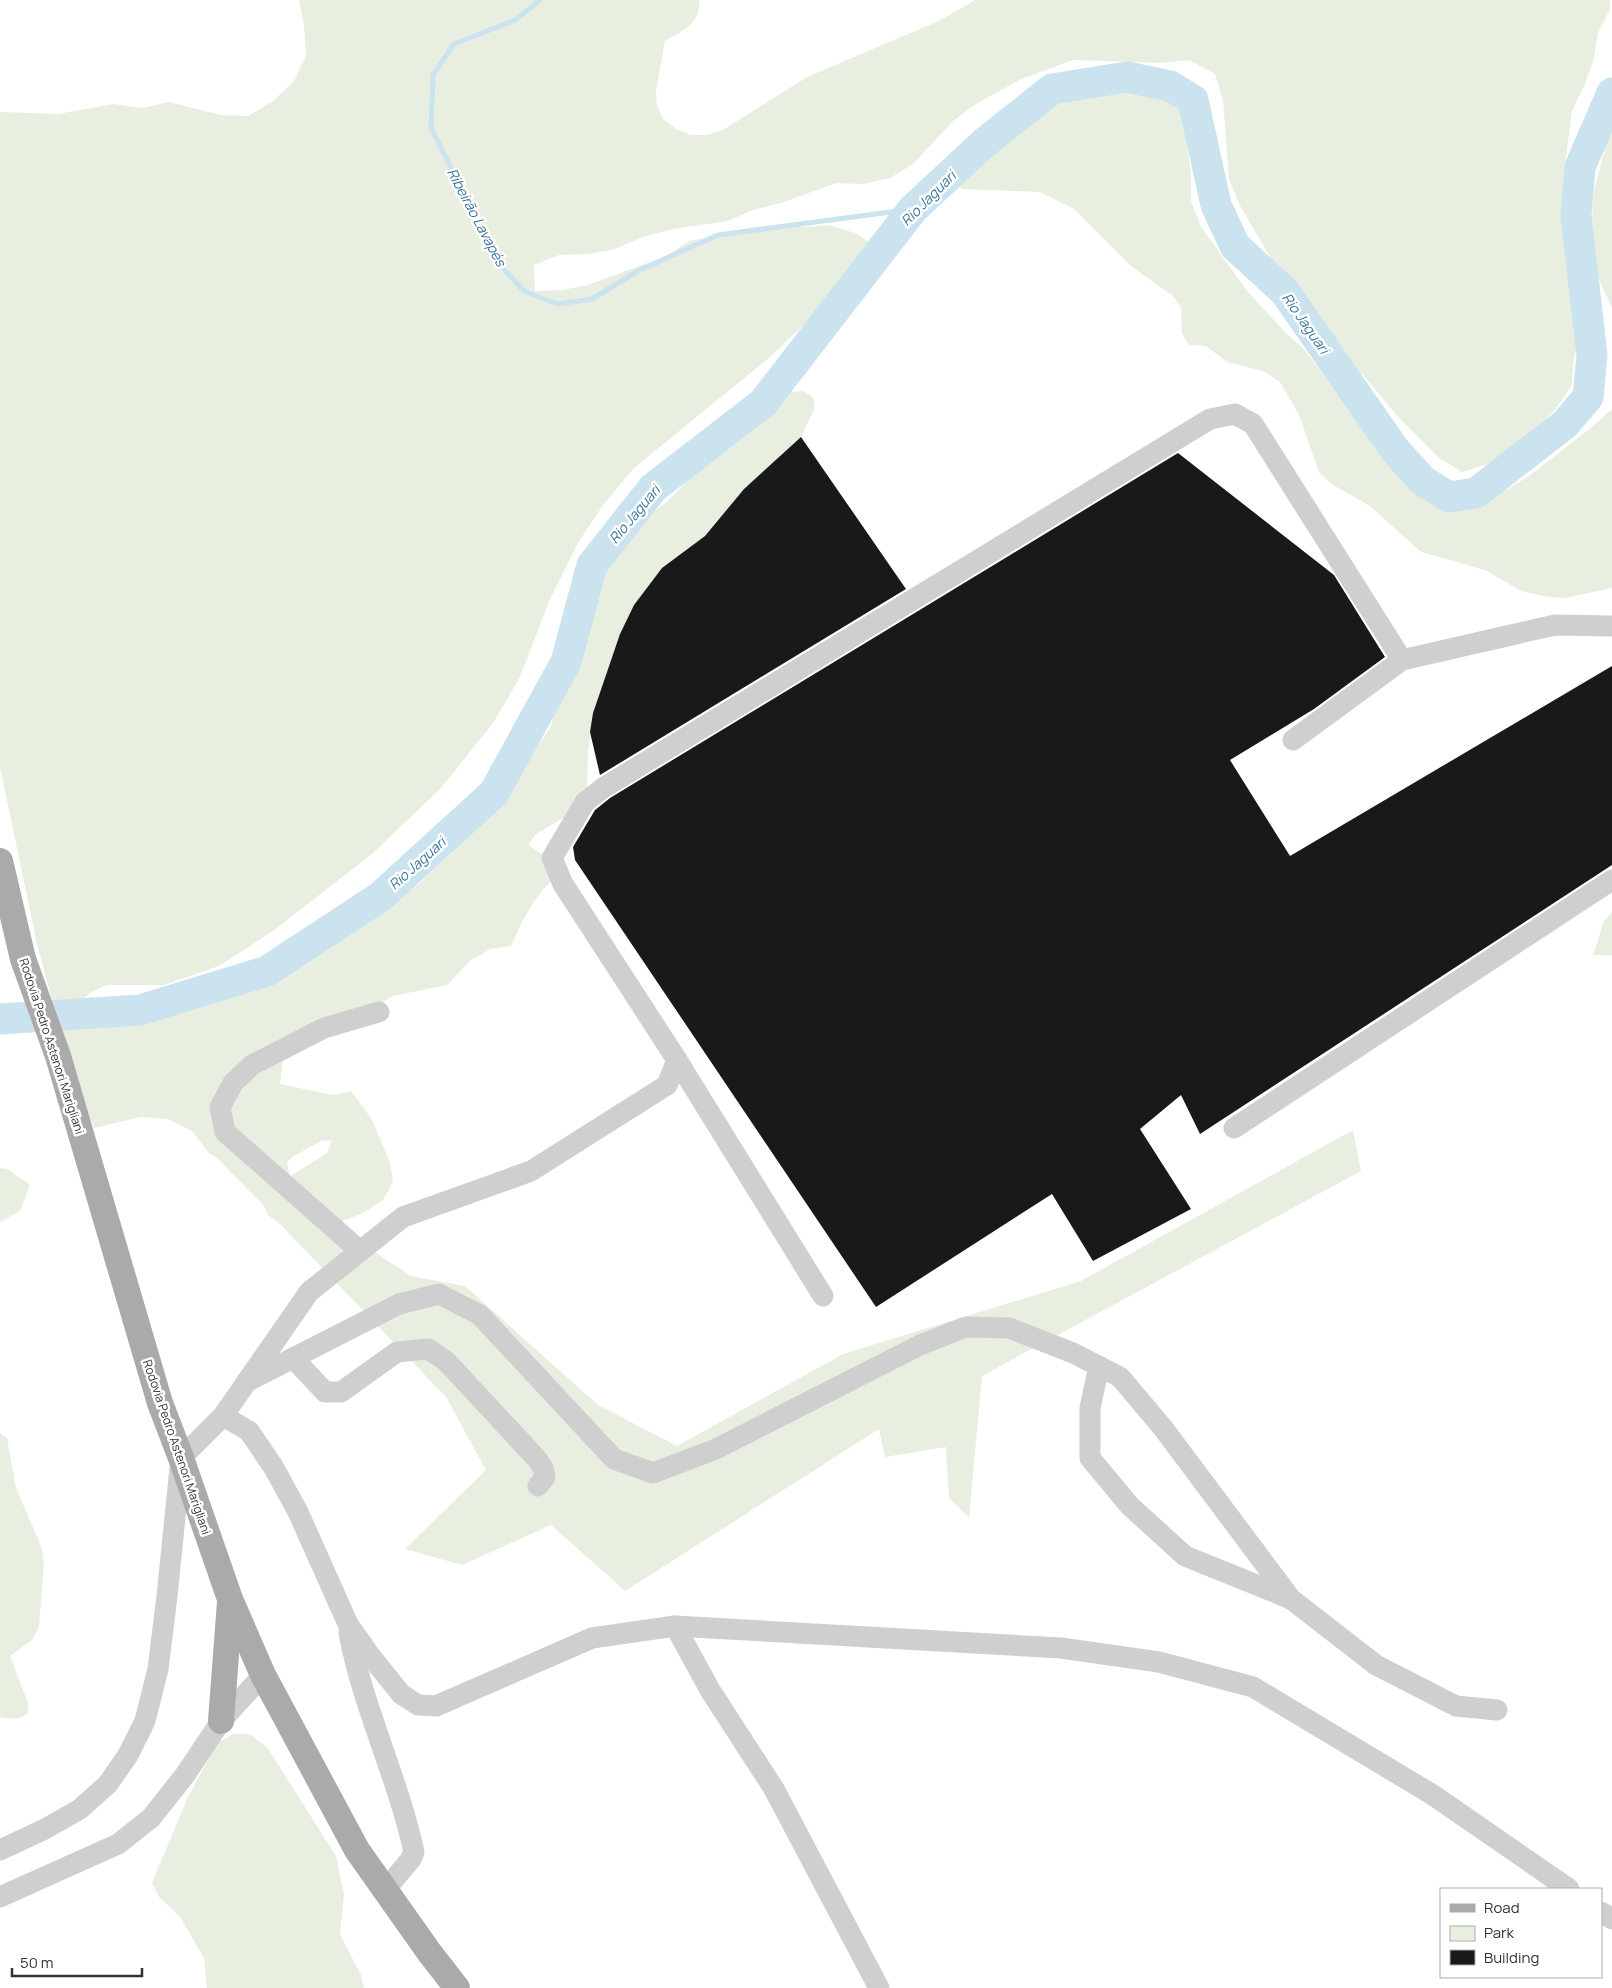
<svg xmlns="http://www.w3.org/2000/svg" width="1612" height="1988" viewBox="0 0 1612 1988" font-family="Manrope,sans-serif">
<rect width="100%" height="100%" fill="#fff"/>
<g fill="#e8efe0" fill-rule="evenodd">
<path d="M299,0H699C700,25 684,29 665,41L656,91L657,106L663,119L676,129L691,135H707L723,130L807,77L939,21L975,0H1610V9L1598,33L1593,62L1584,86L1572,111L1565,165L1563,194L1564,224L1581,305L1583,331L1574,356L1572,385L1555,410L1535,429L1489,464L1462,472L1438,457L1400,419L1364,376L1326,339L1280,274L1239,204L1229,179L1223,100L1215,74L1189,60L1161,63L1073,60L1021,79L974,105L953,121L913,164L890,178L864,184L836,183L784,202L753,210L728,221L673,229L643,237L615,249L589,254L559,255L534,265L535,291L562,290L588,285L666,256L689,241L774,225L803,227L829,225L855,233L874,245L809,320L770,357L634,468L603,505L578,543L550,599L520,677L493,723L441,788L372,854L273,931L219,966L164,985H107L90,993L78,1003L80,1011L86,1015L132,1024L247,988L276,974L328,938L366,919L415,887L479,827L551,727L574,616L589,565L597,550L667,502L757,407L782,393L803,391L813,397L815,407L801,437L744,489L705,536L662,568L634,605L620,634L593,713L588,752L587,795L572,813L536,834L528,845L554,862L555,878C533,897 523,920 511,946L490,949L470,961L447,985L393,996L374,1007L365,1018L364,1028L328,1030L283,1057L280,1084L333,1095L351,1091L371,1118L390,1162L393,1182L383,1200L365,1212L334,1225L411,1276L465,1286L598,1405L677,1446L843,1354L1081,1281L1353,1130L1361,1171L982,1376L969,1518L949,1498L946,1447L885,1457L879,1429L625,1591L551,1525L462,1565L405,1549L486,1470L446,1397L278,1222L268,1215L264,1206L216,1157L208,1152L192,1131L167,1119L141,1117L94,1128L70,1068L37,944L0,767V112L58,114L113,104L142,108L169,102L221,115L248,116L273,101L294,81L306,56L304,26ZM323,1140L332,1141L327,1153L290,1176L287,1163L292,1157Z"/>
<path d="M1612,83V308L1597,275L1592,220L1594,191L1608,138L1609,110Z"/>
<path d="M1118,86L1147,92L1171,104L1195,119L1187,144L1191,174V201L1201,227L1248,292L1284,331L1304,349L1386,457L1404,477L1431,487L1454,502L1481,501L1506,490L1529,476L1592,427L1612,409V588L1565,598L1549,597L1521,591L1485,570L1421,552L1370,506L1333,485L1319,472L1299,415L1280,382L1263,371L1227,362L1206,346L1189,345L1182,333L1181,307L1173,296L1131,266L1074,209L1040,192L960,189L971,157L991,138L1039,101L1064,91L1092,92Z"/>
<path d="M1612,912V955H1593L1604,921Z"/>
<path d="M0,1168L7,1169L30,1185L20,1211L0,1222Z"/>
<path d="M0,1433L7,1438L16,1488L41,1546L44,1562L39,1627L32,1640L10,1656L28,1703V1713C22,1720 9,1719 0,1717Z"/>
<path d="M233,1734H249L267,1747L336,1856L344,1894L340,1934L361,1975L364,1988H207L204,1958L180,1917L159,1897L152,1883L187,1799L217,1743Z"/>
</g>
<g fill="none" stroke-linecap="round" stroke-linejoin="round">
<path stroke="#cbe2ef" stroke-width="5" d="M540,0L515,20L454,44L433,75L431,128L499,264L524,291L557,304L592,299L638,271L718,235L913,209"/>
<path stroke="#cbe2ef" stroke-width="31" d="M0,1019L140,1010L267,971L380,897L494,793L566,662L592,565L653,488L763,403L913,209L984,143L1052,89L1127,77L1170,86L1193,100L1216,205L1235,246L1285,292L1395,450L1423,481L1449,497L1476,493L1565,424L1588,397L1592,355L1576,216L1580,167L1612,93"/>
</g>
<g fill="#191919">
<path d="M801,437L906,589L600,775L590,732L593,713L620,634L634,605L662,568L705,536L744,489Z"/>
<path d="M1178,453L1334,575L1385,657L1314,709L1230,760L1290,856L1612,666V865L1200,1134L1181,1095L1140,1129L1191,1209L1093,1261L1052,1194L876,1307L575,860L573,847L595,810L610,798Z"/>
</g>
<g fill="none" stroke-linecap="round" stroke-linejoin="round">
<g stroke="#cfcfcf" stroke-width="21">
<path d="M1293,740L1402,660L1555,625L1612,626"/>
<path d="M677,1060L563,884L552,858L585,802L603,788L1210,419L1235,414L1253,424L1402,660"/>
<path d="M1234,1128L1612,880"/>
<path d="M360,1251L225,1132L220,1107L233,1083L252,1065L324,1028L379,1012"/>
<path d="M293,1358L325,1392H341L397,1352L428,1349L446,1361L537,1459L543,1468L545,1477L538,1486"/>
<path d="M1099,1366L1090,1408V1458L1130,1506L1185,1556L1291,1599"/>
<path d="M246,1382L399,1304L439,1294L480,1315L614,1459L653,1473L716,1449L920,1345L966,1327L1009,1328L1073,1353L1120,1377L1163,1428L1291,1599L1376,1665L1456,1706L1497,1710"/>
<path d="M223,1416L249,1431L274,1468L298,1512L348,1624L369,1654L401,1694L418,1705L436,1706L592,1638L675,1626L1061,1648L1159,1662L1253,1687L1433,1795L1569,1889"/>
<path d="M675,1626L710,1690L774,1789L879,1988"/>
<path d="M349,1633C363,1708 398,1778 414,1852L411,1859L385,1890"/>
<path d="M0,1850L45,1829L80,1809L108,1784L128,1755L145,1721L158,1669L167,1596L181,1458L223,1416L309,1292L403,1217L531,1171L667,1085L677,1060L823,1296"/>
<path d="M0,1897L118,1844L151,1818L185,1775L221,1721L263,1675"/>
<path d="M1601,1912L1612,1919"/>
</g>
<g stroke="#aaa" stroke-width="26">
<path d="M0,861L23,959L58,1056L160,1403L181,1458L230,1599L263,1675L357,1850L429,1952L457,1988"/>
<path d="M221,1721L230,1602"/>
</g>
</g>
<g text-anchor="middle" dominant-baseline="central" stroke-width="5" stroke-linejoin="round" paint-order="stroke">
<g font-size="12" fill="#323232" stroke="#fff">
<text transform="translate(52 1046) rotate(72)">Rodovia Pedro Astenori Marigliani</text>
<text transform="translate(177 1447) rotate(71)">Rodovia Pedro Astenori Marigliani</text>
</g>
<g font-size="14" font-style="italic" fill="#39769b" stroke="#fff">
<text transform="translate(928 198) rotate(-45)">Rio Jaguari</text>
<text transform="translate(477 217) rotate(62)">Ribeirão Lavapés</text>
<text transform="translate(1306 323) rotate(55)">Rio Jaguari</text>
<text transform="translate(634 514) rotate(-50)">Rio Jaguari</text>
<text transform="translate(417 863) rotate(-42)">Rio Jaguari</text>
</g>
</g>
<rect x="1440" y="1888" width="162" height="90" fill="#ffffff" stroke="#adadad"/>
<rect x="1450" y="1904" width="25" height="8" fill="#aaaaaa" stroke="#adadad"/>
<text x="1484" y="1913" font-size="15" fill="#323232">Road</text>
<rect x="1450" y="1926" width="25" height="15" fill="#e8efe0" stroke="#adadad"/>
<text x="1484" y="1938" font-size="15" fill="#323232">Park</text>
<rect x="1450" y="1950" width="25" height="15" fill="#191919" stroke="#adadad"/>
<text x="1484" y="1963" font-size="15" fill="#323232">Building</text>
<path d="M12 1968v8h130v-8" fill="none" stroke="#323232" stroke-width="2.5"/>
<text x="20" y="1968" font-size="15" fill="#323232" stroke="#ffffff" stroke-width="4" paint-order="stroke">50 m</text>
</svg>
